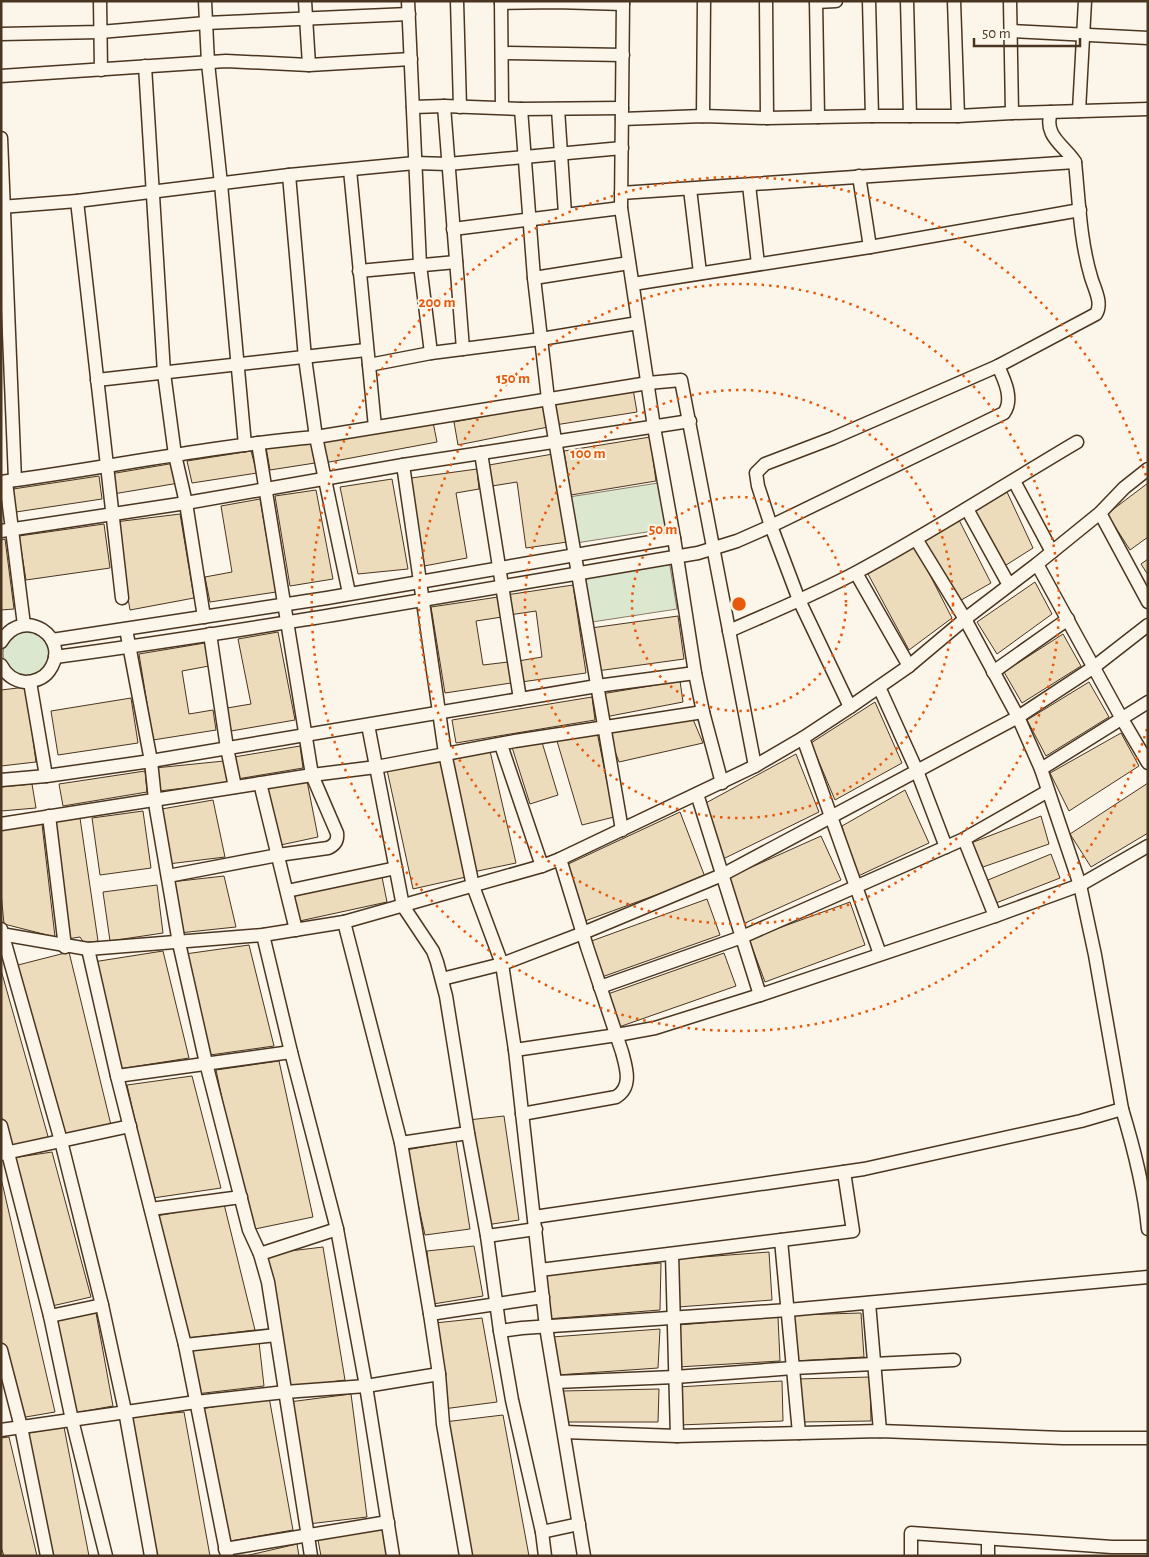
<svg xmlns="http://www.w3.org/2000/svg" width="1149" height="1557" viewBox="0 0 1149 1557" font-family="'Alegreya Sans',sans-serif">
<rect width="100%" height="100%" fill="#fbf6e9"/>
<g fill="#dce7d0" stroke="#887966">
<path d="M658,483L666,529L576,543L569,497Z"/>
<path d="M669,560L677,609L592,622L585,575Z"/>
<circle cx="26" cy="653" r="23"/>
</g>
<g fill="#ecdcbc" stroke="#4a3520">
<path d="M633,389L637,412L555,425L551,403Z"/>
<path d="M543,405L548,427L458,445L454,422Z"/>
<path d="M433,422L437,442L324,463L320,442Z"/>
<path d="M650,437L656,481L571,495L564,451Z"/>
<path d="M311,442L315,463L270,470L266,447Z"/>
<path d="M251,451L257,473L192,483L187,461Z"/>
<path d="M553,454L567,542L526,548L517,482L492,486L489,465Z"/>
<path d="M175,463L179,483L113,494L110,474Z"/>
<path d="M477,469L479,489L456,493L467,558L424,566L411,478Z"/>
<path d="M99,476L102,499L16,512L13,489Z"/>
<path d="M392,479L408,569L358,574L340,487Z"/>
<path d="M1148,483V537L1130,550L1107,514Z"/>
<path d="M316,490L333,579L290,586L275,496Z"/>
<path d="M1007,492L1033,548L1003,567L975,511Z"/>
<path d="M260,499L276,592L210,602L205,577L232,572L221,506Z"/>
<path d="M180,514L194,598L130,610L115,522Z"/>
<path d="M958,518L991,583L956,603L920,540Z"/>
<path d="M104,524L110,568L26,580L19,536Z"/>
<path d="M5,539L14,609L1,610V540Z"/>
<path d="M914,544L952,618L909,650L868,574Z"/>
<path d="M1148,559V575L1141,564Z"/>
<path d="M1035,582L1052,614L997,654L977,622Z"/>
<path d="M573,585L586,673L521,682L518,661L542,657L536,611L509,615L506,595Z"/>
<path d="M498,597L502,617L476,621L483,665L508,662L511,683L445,693L431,607Z"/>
<path d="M678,616L684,659L597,671L591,628Z"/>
<path d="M278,632L295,720L231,731L227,708L251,704L238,639Z"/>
<path d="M1063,634L1081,666L1022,703L1004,672Z"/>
<path d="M205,643L209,666L182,671L189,714L213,710L216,730L153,740L139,654Z"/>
<path d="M680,681L683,702L605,717L601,694Z"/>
<path d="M1089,682L1109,717L1046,756L1027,720Z"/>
<path d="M26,687L36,762L1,766V690Z"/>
<path d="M592,697L595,720L456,743L452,720Z"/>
<path d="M131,698L138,743L58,755L51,711Z"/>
<path d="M875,702L902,763L835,800L811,743Z"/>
<path d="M692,717L703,743L619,762L608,733Z"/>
<path d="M597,732L614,817L582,825L557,741Z"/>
<path d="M1121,733L1139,766L1069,811L1050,773Z"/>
<path d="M541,739L558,795L530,804L511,744Z"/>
<path d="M300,746L303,768L237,779L234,757Z"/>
<path d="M490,751L516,863L473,872L448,760Z"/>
<path d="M796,754L819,812L723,859L704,804Z"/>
<path d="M441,758L466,877L413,889L387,770Z"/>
<path d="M224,761L228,783L159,791L155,768Z"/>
<path d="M145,771L147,792L63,806L59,784Z"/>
<path d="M307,781L318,837L276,846L265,789Z"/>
<path d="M1148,783V833L1091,867L1070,834Z"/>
<path d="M32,784L36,808L1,811V787Z"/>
<path d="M905,790L929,843L856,877L842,826Z"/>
<path d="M213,800L225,857L168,864L156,810Z"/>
<path d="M143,811L151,868L100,875L92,818Z"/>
<path d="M680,812L705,877L585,921L564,866Z"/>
<path d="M1041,816L1049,844L983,867L971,843Z"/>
<path d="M80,818L98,941L84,943L80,937L67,939L52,821Z"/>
<path d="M42,824L55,937L4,924L1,893V828Z"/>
<path d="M821,836L841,880L743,924L725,879Z"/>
<path d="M1051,854L1060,878L996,903L988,880Z"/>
<path d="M224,876L236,927L179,933L171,882Z"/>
<path d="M382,877L387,902L295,922L290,897Z"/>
<path d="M157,885L163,933L110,941L103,892Z"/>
<path d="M707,899L720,935L599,978L586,943Z"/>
<path d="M850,902L865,945L765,982L749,939Z"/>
<path d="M249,945L274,1046L210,1055L185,954Z"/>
<path d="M163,951L189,1058L119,1069L93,962Z"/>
<path d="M69,952L111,1125L61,1134L18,965Z"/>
<path d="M724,953L736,986L616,1028L605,995Z"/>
<path d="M1,970L49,1140L9,1146L1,1115Z"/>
<path d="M279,1061L313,1217L250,1230L216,1070Z"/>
<path d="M192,1076L221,1188L153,1198L127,1085Z"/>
<path d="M504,1116L519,1220L486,1225L468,1120Z"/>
<path d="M456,1141L470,1229L425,1235L406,1150Z"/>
<path d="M52,1152L91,1297L52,1306L12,1158Z"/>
<path d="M1,1178L55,1412L20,1418L1,1343Z"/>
<path d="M224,1204L255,1330L188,1338L156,1216Z"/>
<path d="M474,1246L483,1296L433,1304L427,1251Z"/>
<path d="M323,1247L345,1380L287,1388L265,1254Z"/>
<path d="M769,1252L772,1300L678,1307L676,1259Z"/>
<path d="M661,1263L660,1310L547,1319L542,1274Z"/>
<path d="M96,1313L113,1406L74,1413L55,1319Z"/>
<path d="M861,1313L864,1357L796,1361L793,1315Z"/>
<path d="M778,1317L780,1361L678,1367V1325Z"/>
<path d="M482,1318L497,1402L443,1409L435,1323Z"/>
<path d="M660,1329L658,1368L557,1375L552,1337Z"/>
<path d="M259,1342L264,1386L196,1394L191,1350Z"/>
<path d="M870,1377L871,1421L802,1422L797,1379Z"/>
<path d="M782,1381L783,1421L679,1425L677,1387Z"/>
<path d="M659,1389L658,1422H566L561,1391Z"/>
<path d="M351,1394L367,1517L308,1524L289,1402Z"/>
<path d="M269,1397L293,1530L225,1542L201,1409Z"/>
<path d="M184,1412L210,1556H155L132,1417Z"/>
<path d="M503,1415L529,1556H468L444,1422Z"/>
<path d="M64,1427L89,1556H51L23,1434Z"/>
<path d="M9,1437L37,1556H4L1,1547V1438Z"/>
<path d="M383,1528L387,1556H321L318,1540Z"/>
<path d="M297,1544L299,1556H245Z"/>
</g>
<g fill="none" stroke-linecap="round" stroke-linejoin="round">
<g stroke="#4a3520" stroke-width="15">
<g id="street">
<path d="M100,1L101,70"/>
<path d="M205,1L208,63L221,184L245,445"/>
<path d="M305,1L309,65"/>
<path d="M408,1L420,265L431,353"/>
<path d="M457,1L460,107"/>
<path d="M501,1L502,107"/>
<path d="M623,1L621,208L654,427L674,538L695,673L703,712L722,783"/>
<path d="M766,1L767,118"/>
<path d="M816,1L818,117"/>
<path d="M869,1L872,116"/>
<path d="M907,1L910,116"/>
<path d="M954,1L958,116"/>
<path d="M1010,1L1012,113"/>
<path d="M816,2L836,1"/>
<path d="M501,3L556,2L623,4"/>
<path d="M1011,31L1148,38"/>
<path d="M1,34L100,32L206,23L409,14"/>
<path d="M502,53L623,55"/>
<path d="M145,66L164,373L175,455L186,503L204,617"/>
<path d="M1,76L226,61L309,65L411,59"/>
<path d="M444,106L463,349"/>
<path d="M413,107L444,106L521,109L622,108"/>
<path d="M521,109L534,278L548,399L622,830"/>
<path d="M558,109L565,214"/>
<path d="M1079,111L1085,1"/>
<path d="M703,116L704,1"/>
<path d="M622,119L703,116L767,118L872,116H958L1012,113L1148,109"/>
<path d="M1,138L15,480"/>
<path d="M350,170L375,427"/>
<path d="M289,175L305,358L316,437L349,593"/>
<path d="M859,176L870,247"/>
<path d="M749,185L758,264"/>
<path d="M690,189L700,273"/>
<path d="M621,193L1075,162C1064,145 1043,136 1051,112"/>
<path d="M77,201L122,598"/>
<path d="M1,207L77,201L289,175L415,163L448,164L622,148"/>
<path d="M453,229L621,208"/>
<path d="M359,271L456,262"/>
<path d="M534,278L629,263"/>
<path d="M633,284L870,247L1080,210"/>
<path d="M369,365L431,353L541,339L638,323"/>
<path d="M97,380L366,350"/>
<path d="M258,443L312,775L376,767L515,741L703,712"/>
<path d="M481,453L520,699"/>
<path d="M403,465L445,753L473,886L502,964L515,1050L546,1327L584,1556"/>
<path d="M1014,481L1052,552"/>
<path d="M1,482C106,468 210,446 316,437L648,383L681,380L755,766"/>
<path d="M6,482L24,625"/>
<path d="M967,509L1009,585"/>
<path d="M1100,513L1148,602"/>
<path d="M1,531L186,503L403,465L690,421"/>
<path d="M916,539L965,619L1018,717L1041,769L1080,885L1095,955L1122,1109"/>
<path d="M1037,564L1122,719L1148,763"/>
<path d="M856,573L909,666"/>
<path d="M126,629L151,761L156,809L179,943L206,1063L249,1230L260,1254L268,1282L311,1556"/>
<path d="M729,631C772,612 816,594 857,572C932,532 1004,485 1077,442"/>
<path d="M210,634L227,748L235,787"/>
<path d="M52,640L327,598L674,538"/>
<path d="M1,642C23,604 73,638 49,671C44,678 34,682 25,682C15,681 6,675 1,665"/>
<path d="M55,657C270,628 484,589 698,553L737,541L771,526L1004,413C1014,399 1004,379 998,366"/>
<path d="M993,672L1068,619"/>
<path d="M30,682L46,776"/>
<path d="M879,687L917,771L946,847"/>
<path d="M850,707L799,600L771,526L758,486L756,473L765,464L833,438L998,366L1096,314C1103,303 1094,288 1091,277C1080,240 1079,201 1075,162"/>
<path d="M368,725L403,906L433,951L437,962L446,996L468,1133L487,1236L500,1331L512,1400L542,1532L545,1556"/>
<path d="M803,738L880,954"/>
<path d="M501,745L542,866"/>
<path d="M1041,769L1148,702"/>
<path d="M1,780L46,776L151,761L597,686L695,673"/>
<path d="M260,783L296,930"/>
<path d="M697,794L760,995"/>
<path d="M49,816L65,947"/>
<path d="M1,824L312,775L337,833C338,841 335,845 328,848L278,855L168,876"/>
<path d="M964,839L995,916"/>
<path d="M287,891L396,868"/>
<path d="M344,922L401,1143L430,1314L439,1374L443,1424L466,1556"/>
<path d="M1,929L61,1141L102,1305L125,1411L151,1556"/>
<path d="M1,934L88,949L263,935L344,922L542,866L560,859L755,766L803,738L850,707L909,666L965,619L1037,564L1100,513L1124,488L1148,469"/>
<path d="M263,935L291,1052L337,1229L366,1386L393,1556"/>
<path d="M88,949L117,1076L185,1345L227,1556"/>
<path d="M442,979L502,964L583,933L722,875L1018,717L1094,667L1148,625"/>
<path d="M600,987L742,937L964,839L1048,791"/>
<path d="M515,1050L617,1035L655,1028L760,995L995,916L1080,885L1148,846"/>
<path d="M117,1076L291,1052"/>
<path d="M522,1114L616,1097C633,1087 626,1067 622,1052L587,947L560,859"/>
<path d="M1,1126L50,1316L72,1420L106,1556"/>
<path d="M401,1143L468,1133"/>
<path d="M1,1154L130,1126"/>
<path d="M151,1209L241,1197"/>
<path d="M534,1217L864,1169L1081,1121L1122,1109C1134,1149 1144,1187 1148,1229"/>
<path d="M487,1236L536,1229"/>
<path d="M781,1240L799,1433"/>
<path d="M260,1254L337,1229"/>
<path d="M672,1254L677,1436"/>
<path d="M540,1270L853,1231L844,1172"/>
<path d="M869,1303L880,1431"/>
<path d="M430,1314L543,1297"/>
<path d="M50,1316L102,1305"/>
<path d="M500,1331L522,1328L788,1310L1148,1277"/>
<path d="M185,1345L276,1335"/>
<path d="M1,1350L21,1427L47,1556"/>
<path d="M556,1382L675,1377L793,1368L954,1360"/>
<path d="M1,1430L196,1402L285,1392L366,1386L439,1374"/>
<path d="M564,1432L677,1436L880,1431L1063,1438H1148"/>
<path d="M542,1532L579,1524"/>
<path d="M225,1549L388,1522"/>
<path d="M911,1556V1533L1112,1547H1148"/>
<path d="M988,1556V1539"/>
</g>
</g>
<use href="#street" stroke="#fbf6e9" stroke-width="12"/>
</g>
<g fill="none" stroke="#e8590c" stroke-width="2.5" stroke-dasharray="2.5 5">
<circle cx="739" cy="604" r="107"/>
<circle cx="739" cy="604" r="214"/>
<circle cx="739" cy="604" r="320"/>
<path d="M1147 729A427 427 0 1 1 1147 479"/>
</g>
<circle cx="739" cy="604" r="8" fill="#e8590c" stroke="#fbf6e9" stroke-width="2.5"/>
<g font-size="15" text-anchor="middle" font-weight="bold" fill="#e8590c" stroke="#fbf6e9" stroke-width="4" stroke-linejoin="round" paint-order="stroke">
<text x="437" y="307">200 m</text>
<text x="513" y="383">150 m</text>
<text x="588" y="458">100 m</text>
<text x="663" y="534">50 m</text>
</g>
<rect width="1149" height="1557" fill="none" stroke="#4a3520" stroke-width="5"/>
<path d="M974 38v8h106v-8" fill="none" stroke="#4a3520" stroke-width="2.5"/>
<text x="982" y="38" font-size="15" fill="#4a3520" stroke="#fbf6e9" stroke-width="4" paint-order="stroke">50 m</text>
</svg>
